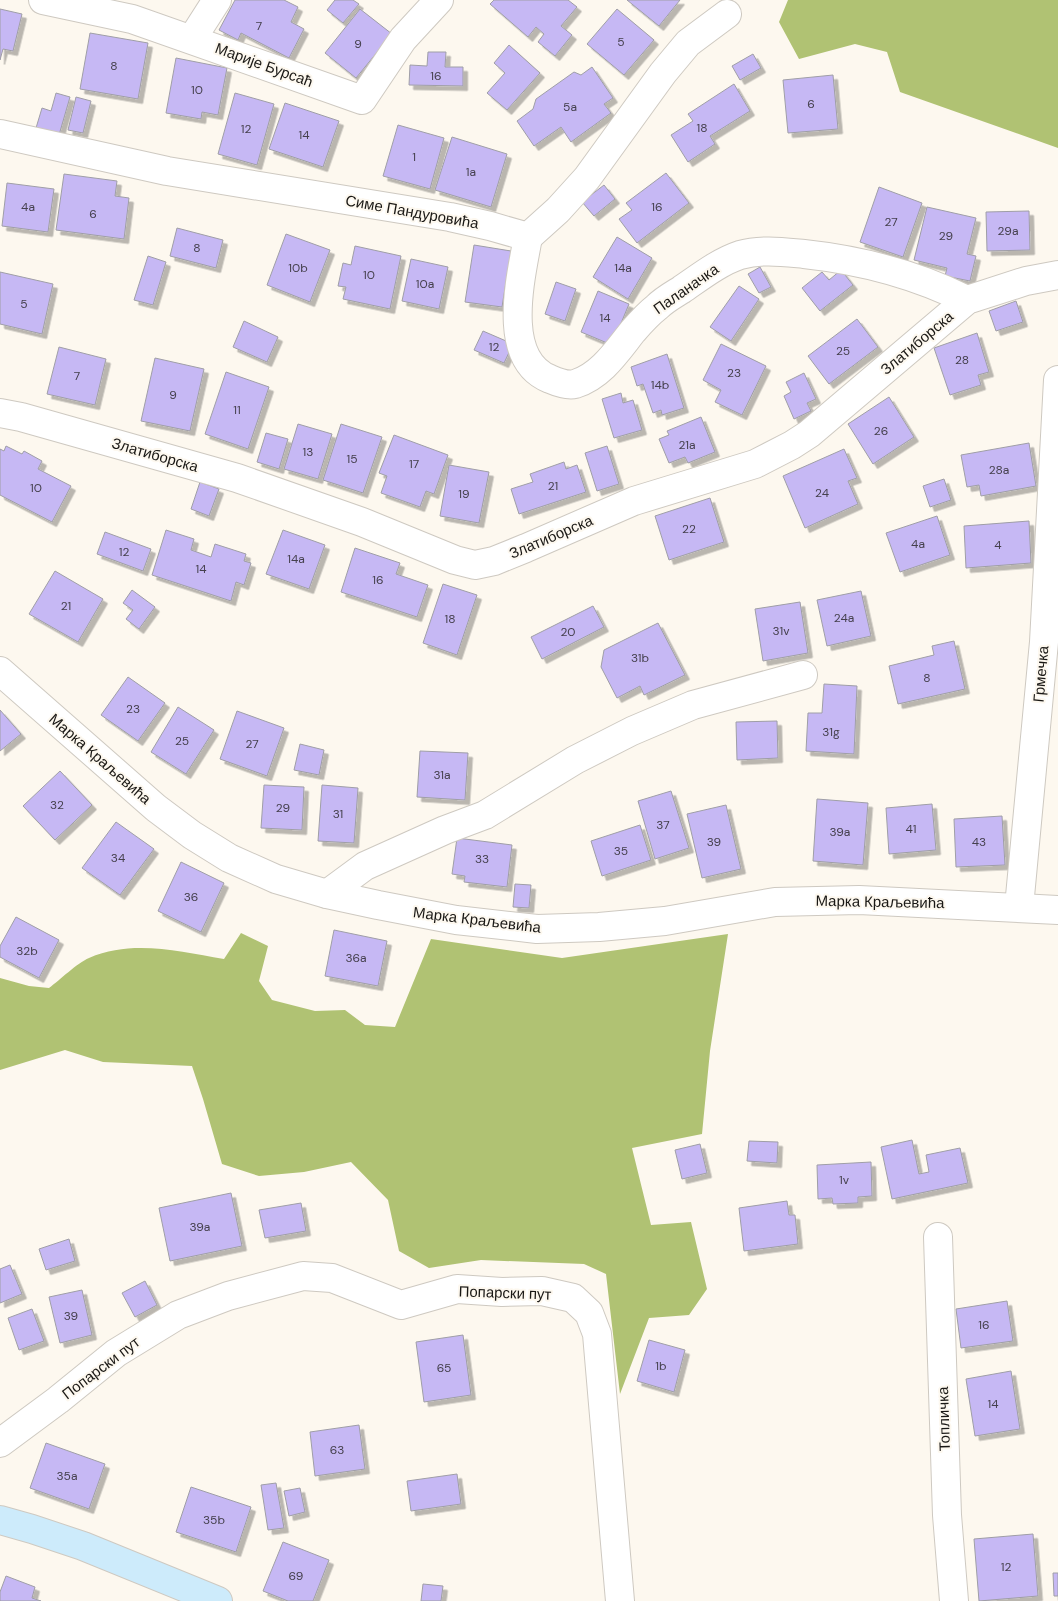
<svg xmlns="http://www.w3.org/2000/svg" width="1058" height="1601" viewBox="0 0 1058 1601" font-family="'DM Sans',sans-serif">
<defs>
<filter id="shadow"><feDropShadow dx="4.5" dy="4.5" stdDeviation="0" flood-color="#0004"/></filter>
</defs>
<rect width="100%" height="100%" fill="#fdf8ef"/>
<g fill="#b0c273">
<path d="M788,0H1058V148L900,92L887,52L855,44L799,59L779,22Z"/>
<path d="M241,933L268,946L259,981L272,1000L315,1011L345,1010L365,1025L395,1027L431,939L562,958L728,934L710,1051L702,1134L632,1148L651,1225L691,1222L707,1289L689,1315L649,1318L620,1394L606,1274L584,1264L481,1260L429,1268L399,1251L388,1200L351,1162L304,1172L259,1176L222,1164L203,1099L192,1066L103,1062L65,1050L0,1070V978L29,986L49,988C60,980 77,963 89,958C134,939 179,952 224,959Z"/>
</g>
<g fill="#c6b8f4" stroke="#9f9ea6" filter="url(#shadow)">
<path d="M235,0H284L298,7L291,22L304,29L289,58L241,33L238,40L219,30Z"/>
<path d="M335,0H353L359,4L343,23L327,10Z"/>
<path d="M494,0H568L577,7L561,26L572,35L555,56L538,42L544,34L536,27L528,37L490,4Z"/>
<path d="M627,0H680L659,26Z"/>
<path d="M0,9L22,14L13,51L3,49L0,60Z"/>
<path d="M360,9L392,34L356,78L325,53Z"/>
<path d="M617,9L654,40L624,75L587,44Z"/>
<path d="M90,33L148,43L138,99L80,89Z"/>
<path d="M509,45L540,73L507,110L487,93L505,73L494,63Z"/>
<path d="M428,52H446L445,67H463V86L409,85L410,65L427,66Z"/>
<path d="M753,54L761,68L740,80L732,66Z"/>
<path d="M176,58L227,68L218,115L202,112L201,119L166,113Z"/>
<path d="M592,67L613,98L604,104L611,113L571,142L561,127L534,146L517,121L533,109L536,99L574,72L581,75Z"/>
<path d="M833,75L838,129L788,133L783,80Z"/>
<path d="M734,84L750,111L710,136L715,144L688,162L671,135L693,121L688,114Z"/>
<path d="M56,93L70,97L59,135L36,128L42,108L51,111Z"/>
<path d="M235,93L274,104L257,165L218,154Z"/>
<path d="M76,97L91,101L83,133L68,130Z"/>
<path d="M285,103L339,121L323,167L269,149Z"/>
<path d="M398,125L444,138L430,189L383,176Z"/>
<path d="M452,137L507,154L491,207L435,190Z"/>
<path d="M666,173L689,203L637,243L619,219L632,210L626,203Z"/>
<path d="M64,174L117,181L115,196L129,198L124,239L56,230Z"/>
<path d="M7,183L54,189L48,232L2,226Z"/>
<path d="M604,185L615,199L594,216L582,202Z"/>
<path d="M879,187L922,203L903,257L860,242Z"/>
<path d="M927,207L976,218L967,254L976,256L970,281L945,276L947,268L914,260Z"/>
<path d="M1029,211L1030,250L987,251L986,212Z"/>
<path d="M177,228L223,240L216,268L170,256Z"/>
<path d="M286,234L330,250L310,302L267,285Z"/>
<path d="M617,237L652,258L628,299L593,277Z"/>
<path d="M474,245L511,251L502,307L465,302Z"/>
<path d="M355,246L401,256L390,309L343,299L346,287L338,286L343,263L351,265Z"/>
<path d="M148,256L166,262L153,305L134,300Z"/>
<path d="M411,259L448,267L439,309L402,301Z"/>
<path d="M760,267L771,287L759,293L748,274Z"/>
<path d="M841,270L853,285L820,311L802,288L822,272L829,280Z"/>
<path d="M0,272L53,284L42,334L0,324Z"/>
<path d="M556,282L576,289L565,321L545,314Z"/>
<path d="M739,286L759,299L731,341L710,327Z"/>
<path d="M598,291L629,304L612,345L581,332Z"/>
<path d="M1016,301L1023,322L996,331L989,311Z"/>
<path d="M857,319L878,347L829,384L808,356Z"/>
<path d="M244,321L278,337L267,362L233,347Z"/>
<path d="M483,331L513,344L504,363L474,350Z"/>
<path d="M977,333L989,372L978,375L981,385L950,395L934,348Z"/>
<path d="M721,344L766,366L742,415L715,402L721,390L703,380Z"/>
<path d="M59,347L106,359L95,405L47,394Z"/>
<path d="M667,354L684,408L662,415L661,410L653,413L643,384L637,386L631,367Z"/>
<path d="M155,358L204,369L190,431L141,421Z"/>
<path d="M226,372L269,387L248,449L205,434Z"/>
<path d="M804,373L816,399L807,403L811,411L794,419L784,396L791,392L786,382Z"/>
<path d="M621,393L623,403L633,400L642,430L614,438L602,399Z"/>
<path d="M889,397L914,437L873,464L848,424Z"/>
<path d="M701,417L715,452L688,463L685,457L669,463L659,439L669,435L667,431Z"/>
<path d="M298,424L332,434L318,479L284,469Z"/>
<path d="M341,424L382,437L363,493L323,480Z"/>
<path d="M266,433L288,439L279,469L257,462Z"/>
<path d="M394,435L448,455L434,494L426,491L420,507L381,493L387,476L379,473Z"/>
<path d="M1029,443L1036,486L981,496L979,485L967,487L961,455Z"/>
<path d="M6,446L22,454L24,451L42,461L38,469L71,486L52,522L0,495V449L4,451Z"/>
<path d="M607,446L619,484L597,491L585,453Z"/>
<path d="M844,449L857,478L848,481L858,504L805,528L783,476Z"/>
<path d="M564,462L566,469L577,465L586,492L519,514L511,489L533,482L530,474Z"/>
<path d="M449,465L489,472L479,523L440,516Z"/>
<path d="M944,479L951,500L930,507L923,486Z"/>
<path d="M200,482L219,489L209,516L191,509Z"/>
<path d="M710,498L724,542L669,560L655,516Z"/>
<path d="M937,516L950,555L900,572L886,533Z"/>
<path d="M1029,521L1031,563L966,568L964,526Z"/>
<path d="M166,530L194,539L191,550L211,557L215,544L246,554L244,561L251,563L244,585L236,582L231,601L152,575Z"/>
<path d="M283,530L325,545L309,589L266,574Z"/>
<path d="M105,532L151,549L143,571L97,554Z"/>
<path d="M355,548L400,563L396,574L428,585L417,617L341,592Z"/>
<path d="M55,571L103,599L78,642L29,614Z"/>
<path d="M443,584L477,595L457,655L423,643Z"/>
<path d="M132,590L155,607L139,629L126,619L133,610L123,603Z"/>
<path d="M861,591L871,636L827,646L817,600Z"/>
<path d="M800,602L808,653L763,661L755,609Z"/>
<path d="M593,606L604,627L542,659L531,637Z"/>
<path d="M658,623L685,675L644,695L640,686L617,698L601,667L604,650Z"/>
<path d="M954,641L965,689L898,704L889,666L934,655L932,646Z"/>
<path d="M128,677L165,703L138,741L101,715Z"/>
<path d="M824,684L857,686L854,754L806,751L808,713H822Z"/>
<path d="M178,707L214,730L186,774L151,752Z"/>
<path d="M0,710L21,734L0,751Z"/>
<path d="M237,711L284,728L267,776L220,759Z"/>
<path d="M777,721L778,758L737,760L736,722Z"/>
<path d="M300,744L324,750L319,775L294,770Z"/>
<path d="M420,751L468,753L465,800L417,797Z"/>
<path d="M60,771L92,805L55,840L23,806Z"/>
<path d="M264,785L304,787L302,830L261,828Z"/>
<path d="M322,785L358,788L354,843L318,841Z"/>
<path d="M671,791L689,848L655,859L638,801Z"/>
<path d="M817,799L868,803L863,865L813,861Z"/>
<path d="M932,804L936,850L889,854L886,808Z"/>
<path d="M726,805L741,869L702,878L687,814Z"/>
<path d="M1002,816L1005,865L956,867L954,819Z"/>
<path d="M116,822L154,849L120,895L82,868Z"/>
<path d="M640,825L651,860L602,876L591,841Z"/>
<path d="M457,838L512,845L507,887L464,882L465,876L452,874Z"/>
<path d="M181,862L224,883L201,932L158,911Z"/>
<path d="M515,884L531,885L529,908L513,907Z"/>
<path d="M16,917L59,940L39,978L0,957V946Z"/>
<path d="M334,930L387,941L378,986L325,976Z"/>
<path d="M912,1140L919,1174L929,1172L926,1155L960,1148L968,1183L892,1199L881,1147Z"/>
<path d="M749,1141L778,1142L777,1163L747,1161Z"/>
<path d="M700,1144L707,1173L682,1179L675,1150Z"/>
<path d="M871,1162L872,1196L858,1197V1203L833,1204L832,1198L818,1199L817,1165Z"/>
<path d="M231,1193L242,1246L170,1261L159,1208Z"/>
<path d="M787,1201L789,1215H795L798,1244L744,1251L739,1208Z"/>
<path d="M301,1203L306,1231L265,1238L259,1210Z"/>
<path d="M69,1239L75,1261L46,1270L39,1249Z"/>
<path d="M10,1265L22,1294L0,1303V1269Z"/>
<path d="M145,1281L157,1305L135,1317L122,1293Z"/>
<path d="M82,1290L92,1335L60,1343L49,1297Z"/>
<path d="M1007,1301L1013,1341L961,1348L956,1309Z"/>
<path d="M32,1309L44,1341L19,1350L8,1318Z"/>
<path d="M463,1335L471,1395L424,1402L416,1342Z"/>
<path d="M649,1340L685,1350L674,1392L637,1381Z"/>
<path d="M1011,1371L1020,1429L975,1436L966,1379Z"/>
<path d="M359,1425L365,1469L315,1476L310,1432Z"/>
<path d="M46,1443L105,1464L89,1509L30,1488Z"/>
<path d="M457,1474L461,1504L411,1511L407,1481Z"/>
<path d="M276,1483L284,1528L268,1530L261,1485Z"/>
<path d="M191,1487L251,1507L236,1552L176,1532Z"/>
<path d="M300,1488L305,1512L289,1516L284,1491Z"/>
<path d="M1033,1534L1038,1596L979,1601L974,1539Z"/>
<path d="M283,1542L329,1560L313,1601H288L263,1591Z"/>
<path d="M1053,1573H1058V1596H1054Z"/>
<path d="M6,1576L35,1587L32,1598L41,1601H0V1592Z"/>
<path d="M423,1584L443,1586L441,1601H421Z"/>
</g>
<g fill="none" stroke-linecap="round" stroke-linejoin="round">
<g stroke="#cec9c1" stroke-width="30">
<g id="street">
<path d="M43,0L132,19L362,100L403,39L439,0"/>
<path d="M192,39L217,0"/>
<path d="M0,134L167,171L450,217L490,226L528,237L558,210L587,178L663,73L688,43L727,14"/>
<path d="M528,237C521,277 500,359 550,379C557,382 567,386 575,384C601,376 617,351 633,331C640,323 648,314 657,307C664,300 673,295 681,290C700,277 719,262 740,255C761,249 783,252 804,254C860,260 917,275 967,300"/>
<path d="M0,413L21,417L237,478L362,522L455,560L475,565L494,561L526,548L634,501L755,464L792,445L809,434L967,300L1026,281L1058,275"/>
<path d="M0,671L156,808L192,835L229,858L276,879L327,894L378,905L456,920L537,929L599,927L665,921L775,902L859,900L1058,910"/>
<path d="M327,894L365,866L445,830L485,815L575,760L632,731L693,705L803,675"/>
<path d="M1019,907L1044,642L1058,380"/>
<path d="M938,1237L947,1515L954,1601"/>
<path d="M0,1443L58,1400L116,1353L178,1315L228,1296L303,1276L332,1278L401,1305L457,1289L502,1292L542,1291L573,1298L589,1313L597,1334L620,1601"/>
</g>
</g>
<g stroke="#cec9c1" stroke-width="30">
<path id="secondary" d="M0,1520L32,1529L83,1546L218,1601"/>
</g>
<use href="#street" stroke="#fff" stroke-width="28"/>
<use href="#secondary" stroke="#cdebfb" stroke-width="28"/>
</g>
<g text-anchor="middle" dominant-baseline="central" stroke-width="4" stroke-linejoin="round" paint-order="stroke">
<g font-size="12" fill="#45404d">
<text x="259" y="26">7</text>
<text x="621" y="42">5</text>
<text x="358" y="44">9</text>
<text x="114" y="66">8</text>
<text x="436" y="76">16</text>
<text x="197" y="90">10</text>
<text x="811" y="104">6</text>
<text x="570" y="107">5a</text>
<text x="702" y="128">18</text>
<text x="246" y="129">12</text>
<text x="304" y="135">14</text>
<text x="414" y="157">1</text>
<text x="471" y="172">1a</text>
<text x="28" y="207">4a</text>
<text x="657" y="207">16</text>
<text x="93" y="214">6</text>
<text x="891" y="222">27</text>
<text x="1008" y="231">29a</text>
<text x="946" y="236">29</text>
<text x="197" y="248">8</text>
<text x="298" y="268">10b</text>
<text x="623" y="268">14a</text>
<text x="369" y="275">10</text>
<text x="425" y="284">10a</text>
<text x="24" y="304">5</text>
<text x="605" y="318">14</text>
<text x="494" y="347">12</text>
<text x="843" y="351">25</text>
<text x="962" y="360">28</text>
<text x="734" y="373">23</text>
<text x="77" y="376">7</text>
<text x="660" y="385">14b</text>
<text x="173" y="395">9</text>
<text x="237" y="410">11</text>
<text x="881" y="431">26</text>
<text x="687" y="445">21a</text>
<text x="308" y="452">13</text>
<text x="352" y="459">15</text>
<text x="414" y="464">17</text>
<text x="999" y="470">28a</text>
<text x="553" y="486">21</text>
<text x="36" y="488">10</text>
<text x="822" y="493">24</text>
<text x="464" y="494">19</text>
<text x="689" y="529">22</text>
<text x="918" y="544">4a</text>
<text x="998" y="545">4</text>
<text x="124" y="552">12</text>
<text x="296" y="559">14a</text>
<text x="201" y="569">14</text>
<text x="378" y="580">16</text>
<text x="66" y="606">21</text>
<text x="844" y="618">24a</text>
<text x="450" y="619">18</text>
<text x="781" y="631">31v</text>
<text x="568" y="632">20</text>
<text x="640" y="658">31b</text>
<text x="927" y="678">8</text>
<text x="133" y="709">23</text>
<text x="831" y="732">31g</text>
<text x="182" y="741">25</text>
<text x="252" y="744">27</text>
<text x="442" y="775">31a</text>
<text x="57" y="805">32</text>
<text x="283" y="808">29</text>
<text x="338" y="814">31</text>
<text x="663" y="825">37</text>
<text x="911" y="829">41</text>
<text x="840" y="832">39a</text>
<text x="714" y="842">39</text>
<text x="979" y="842">43</text>
<text x="621" y="851">35</text>
<text x="118" y="858">34</text>
<text x="482" y="859">33</text>
<text x="191" y="897">36</text>
<text x="27" y="951">32b</text>
<text x="356" y="958">36a</text>
<text x="844" y="1180">1v</text>
<text x="200" y="1227">39a</text>
<text x="71" y="1316">39</text>
<text x="984" y="1325">16</text>
<text x="661" y="1366">1b</text>
<text x="444" y="1368">65</text>
<text x="993" y="1404">14</text>
<text x="337" y="1450">63</text>
<text x="67" y="1476">35a</text>
<text x="214" y="1520">35b</text>
<text x="1006" y="1567">12</text>
<text x="296" y="1576">69</text>
</g>
<g font-size="15" fill="#1a1815" stroke="#fdf8ef">
<text transform="translate(264 65) rotate(20)">Марије Бурсаћ</text>
<text transform="translate(412 212) rotate(10)">Симе Пандуровића</text>
<text transform="translate(686 289) rotate(-35)">Паланачка</text>
<text transform="translate(917 343) rotate(-40)">Златиборска</text>
<text transform="translate(155 455) rotate(16)">Златиборска</text>
<text transform="translate(551 537) rotate(-23)">Златиборска</text>
<text transform="translate(1041 674) rotate(-85)">Грмечка</text>
<text transform="translate(100 759) rotate(41)">Марка Краљевића</text>
<text transform="translate(880 902) rotate(1)">Марка Краљевића</text>
<text transform="translate(477 920) rotate(7)">Марка Краљевића</text>
<text transform="translate(505 1293) rotate(2)">Попарски пут</text>
<text transform="translate(101 1368) rotate(-37)">Попарски пут</text>
<text transform="translate(944 1419) rotate(-92)">Топличка</text>
</g>
</g>
</svg>
